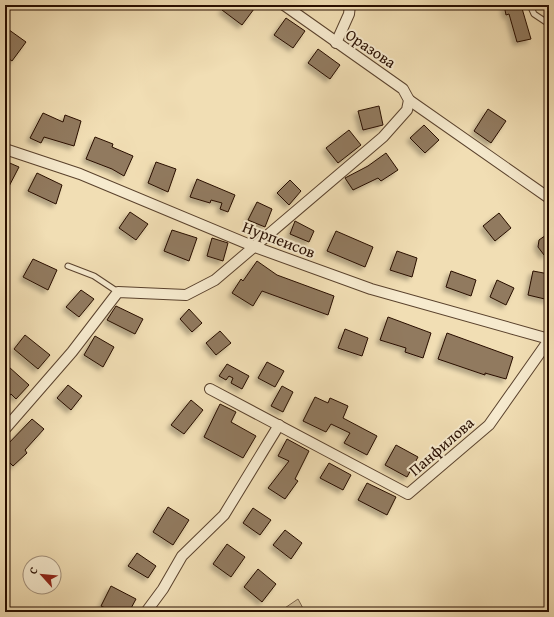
<svg xmlns="http://www.w3.org/2000/svg" width="554" height="617" viewBox="0 0 554 617" font-family="'Gentium Book Plus',serif">
<defs>
<filter id="shadow"><feDropShadow dx="-3.5" dy="3.5" stdDeviation="2" flood-color="#0004"/></filter>
</defs>
<rect width="100%" height="100%" fill="#f1deb4"/>
<filter id="stains"><feTurbulence type="fractalNoise" baseFrequency=".005" numOctaves="4"/><feColorMatrix values="0 0 0 0 .2 0 0 0 0 .09 0 0 0 0 .02 0 0 0 .5 -.17"/></filter>
<radialGradient id="worn" r=".72"><stop offset=".6" stop-color="#630" stop-opacity="0"/><stop offset="1" stop-color="#630" stop-opacity=".3"/></radialGradient>
<path fill="#cfbb95" stroke="#7c644a" d="M298,599L305,612H279Z"/>
<g fill="#917a5e" stroke="#280e00" filter="url(#shadow)">
<path d="M226,5H249L254,9L242,25L222,10Z"/>
<path d="M504,5H521L531,39L517,42L509,14L506,15Z"/>
<path d="M286,18L305,31L293,48L274,35Z"/>
<path d="M5,27L26,42L12,61L5,56Z"/>
<path d="M318,49L340,65L330,79L308,63Z"/>
<path d="M379,106L383,125L363,130L358,111Z"/>
<path d="M488,109L506,121L491,143L474,131Z"/>
<path d="M43,113L63,122L65,115L81,121L74,146L44,137L41,143L30,138Z"/>
<path d="M424,125L439,140L425,153L410,138Z"/>
<path d="M349,130L361,145L338,163L326,148Z"/>
<path d="M95,137L113,144L112,147L133,156L124,176L112,169L86,159Z"/>
<path d="M386,153L398,170L381,181L378,178L353,190L345,178L368,166Z"/>
<path d="M5,161L19,167L5,194Z"/>
<path d="M156,162L176,169L168,192L148,183Z"/>
<path d="M37,173L62,185L56,204L28,191Z"/>
<path d="M197,179L235,195L228,212L220,209L222,203L211,200L210,203L190,197Z"/>
<path d="M290,180L301,191L289,205L277,193Z"/>
<path d="M257,202L272,209L265,227L248,220Z"/>
<path d="M130,212L148,224L136,240L119,228Z"/>
<path d="M499,213L511,228L495,241L483,226Z"/>
<path d="M295,221L314,231L309,242L290,234Z"/>
<path d="M172,230L197,238L189,261L164,251Z"/>
<path d="M336,231L373,247L365,267L327,251Z"/>
<path d="M549,233V252L544,255L538,247L539,240Z"/>
<path d="M212,238L228,243L223,261L207,256Z"/>
<path d="M397,251L417,258L412,277L390,270Z"/>
<path d="M33,259L57,270L48,290L23,277Z"/>
<path d="M257,261L277,275L334,296L328,315L262,291L253,306L232,293L241,279L243,281Z"/>
<path d="M451,271L476,280L471,296L446,287Z"/>
<path d="M533,271L549,274V300L528,295Z"/>
<path d="M497,280L514,288L506,305L490,297Z"/>
<path d="M81,290L94,299L79,317L66,307Z"/>
<path d="M116,306L143,319L135,334L107,320Z"/>
<path d="M189,309L202,323L192,332L180,319Z"/>
<path d="M388,317L431,333L423,358L405,352L406,348L380,340Z"/>
<path d="M345,329L368,338L362,356L338,348Z"/>
<path d="M220,331L231,343L216,355L206,343Z"/>
<path d="M447,333L513,357L506,379L485,373V375L438,359Z"/>
<path d="M25,335L50,355L38,369L14,349Z"/>
<path d="M95,336L114,347L103,367L84,355Z"/>
<path d="M267,362L284,371L275,387L258,378Z"/>
<path d="M227,364L249,376L242,389L231,383L233,378L229,376L226,380L219,376Z"/>
<path d="M9,367L29,385L16,399L11,394L5,401V372Z"/>
<path d="M68,385L82,396L71,410L57,398Z"/>
<path d="M282,386L293,392L283,412L271,406Z"/>
<path d="M315,397L328,403L330,398L348,406L343,418L377,436L367,455L344,443L350,433L331,424L326,432L303,421Z"/>
<path d="M191,400L203,410L184,434L171,425Z"/>
<path d="M220,404L236,412L231,422L256,436L243,458L204,437Z"/>
<path d="M32,419L44,429L25,450L27,453L13,466L5,458V447Z"/>
<path d="M287,439L309,451L295,479L298,481L285,499L268,488L289,461L278,456Z"/>
<path d="M396,445L418,457L407,477L385,465Z"/>
<path d="M329,463L351,475L343,490L320,478Z"/>
<path d="M367,483L396,497L387,515L358,500Z"/>
<path d="M168,507L189,520L173,545L153,532Z"/>
<path d="M253,508L271,520L260,535L243,523Z"/>
<path d="M285,530L302,543L291,559L273,545Z"/>
<path d="M227,544L245,557L231,577L213,564Z"/>
<path d="M137,553L156,566L148,578L128,566Z"/>
<path d="M258,569L276,584L262,602L244,587Z"/>
<path d="M111,586L136,599L129,612H113L101,606Z"/>
</g>
<g fill="none" stroke-linecap="round" stroke-linejoin="round">
<g stroke="#5a422d" stroke-width="7">
<g id="lane">
<path d="M530,5L534,14L549,24"/>
<path d="M68,266L94,276L118,292"/>
</g>
</g>
<g stroke="#5a422d" stroke-width="12">
<g id="street">
<path d="M336,43L349,14L350,5"/>
<path d="M409,100L549,198"/>
<path d="M5,149L80,174L255,247L371,289L549,339"/>
<path d="M210,389L408,494L489,425L549,340"/>
<path d="M5,429L72,352L118,292L186,295L215,280L383,137L407,110L409,100L403,89L284,5"/>
<path d="M146,612L163,589L182,556L224,515L279,425"/>
</g>
</g>
<use href="#lane" stroke="#f6eace" stroke-width="5"/>
<use href="#street" stroke="#f6eace" stroke-width="10"/>
</g>
<g text-anchor="middle" dominant-baseline="central" stroke-width="4" stroke-linejoin="round" paint-order="stroke">
<g font-size="16" fill="#280e00" stroke="#f6eace">
<text transform="translate(371 48) rotate(34)">Оразова</text>
<text transform="translate(279 239) rotate(21)">Нурпеисов</text>
<text transform="translate(441 446) rotate(-41)">Панфилова</text>
</g>
</g>
<rect width="554" height="617" fill="none" stroke="#f1deb4" stroke-width="20"/>
<rect x="6" y="6" width="542" height="605" fill="none" stroke="#280e00" stroke-width="2"/>
<rect x="10" y="10" width="534" height="597" fill="none" stroke="#280e00"/>
<g transform="translate(42 575) rotate(297)"><circle r="19" fill="#f6eace" stroke="#a4927c"/>
<path d="M0-3L7 15L0 10L-7 15Z" fill="#8f2418"/>
<text y="-6" font-size="11" font-weight="bold" text-anchor="middle" fill="#280e00">С</text>
</g>
<rect width="100%" height="100%" filter="url(#stains)"/>
<rect width="100%" height="100%" fill="url(#worn)"/>
</svg>
